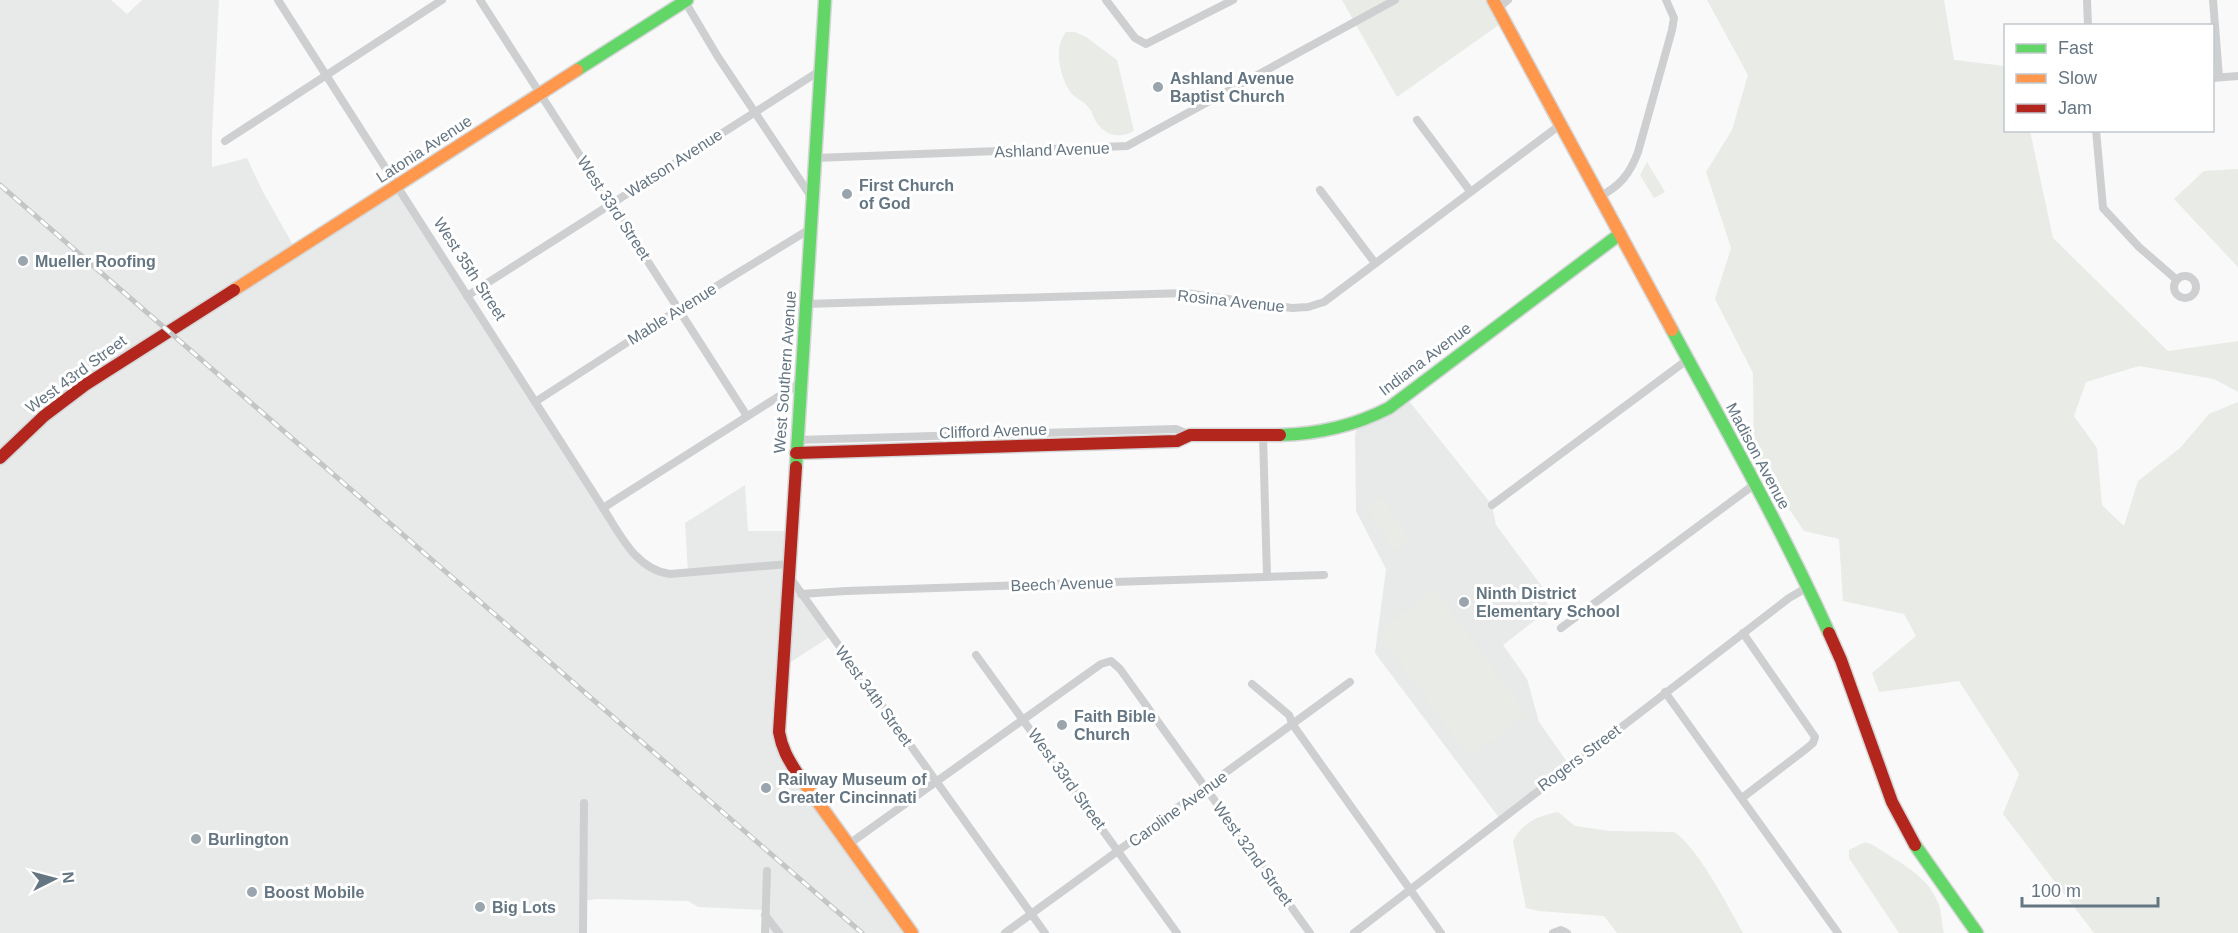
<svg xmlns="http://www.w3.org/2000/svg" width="2238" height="933" viewBox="0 0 2238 933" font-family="Helvetica,sans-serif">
<rect width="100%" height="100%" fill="#f9f9f9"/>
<g fill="#e8e9e9">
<path d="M0,0H111L127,14L142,0H219L212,134V167L247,158L263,192L296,250L397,186L631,550L654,570L688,573L685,523L745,485L748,531H791L789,576L831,636L783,667L781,745L912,933H765V910L698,907L688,901L596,899L584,901L583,933H0Z"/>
<path d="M1405,396L1492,505L1496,525L1546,592L1541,596L1551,608L1503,645L1527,679L1539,722L1570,766L1500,819L1375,653L1386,569L1356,511L1355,436L1357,424Z"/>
</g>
<g fill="#e8ebe6">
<path d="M1342,0H1486L1500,24L1397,97Z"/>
<path d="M1707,0H1944L1954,60L2005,66L2006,130L2030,131L2053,238L2168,351L2238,341V392L2214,379L2139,366L2086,382L2074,416L2097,448L2102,505L2124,526L2138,481L2180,448L2209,414L2238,402V933H2094L2003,814L2019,774L1959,681L1879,692L1872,673L1916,636L1904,614L1843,601L1839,539L1804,531L1754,457L1753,373L1715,299L1731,248L1706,172L1732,130L1748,75Z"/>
<path d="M1066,32H1075L1086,37L1117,60L1134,131C1119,139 1105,136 1095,120C1093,116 1092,111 1089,108C1084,101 1076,99 1071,93C1060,77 1053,48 1066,32Z"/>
<path d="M1647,162L1665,192L1654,198L1640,175Z"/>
<path d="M2238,169V267L2174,199L2204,171Z"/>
<path d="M1382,496L1410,541L1394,552L1366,506Z"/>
<path d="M1435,589L1527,714L1469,757L1377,633Z"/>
<path d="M1558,812L1575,826L1610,831L1674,832C1697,846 1729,908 1743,933H1617L1604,916L1539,911L1526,908L1513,841C1523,822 1538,816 1558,812Z"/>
<path d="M1865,842C1876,845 1881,851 1890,856C1911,869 1930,881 1939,905C1942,914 1941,924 1944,933H1899L1849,858V850Z"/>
</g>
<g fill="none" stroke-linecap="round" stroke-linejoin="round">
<g stroke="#d5d6d7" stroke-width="15">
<g id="fast">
<path d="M577,70L687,0"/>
<path d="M1672,330C1726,430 1782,529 1829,633"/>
<path d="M1280,435C1320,434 1354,426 1389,408L1620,234"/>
<path d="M796,467L825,0"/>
<path d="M1915,845L1977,933"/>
</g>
</g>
<g stroke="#d5d6d7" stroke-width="15">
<g id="slow">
<path d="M1493,0L1672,330"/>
<path d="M234,290L577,70"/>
<path d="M797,773L912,933"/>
</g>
</g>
<g stroke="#d5d6d7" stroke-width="15">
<g id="jam">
<path d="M796,453L1177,441L1190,435H1280"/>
<path d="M0,458L44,416L85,385L234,290"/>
<path d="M796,467L779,732C782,749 788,759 797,773"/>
<path d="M1829,633L1841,660L1892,802L1915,845"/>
</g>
</g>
<g stroke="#cecfd0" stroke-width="8">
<path d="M278,0L603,508C620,534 636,570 670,574L789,564"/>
<path d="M480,0L747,416"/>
<path d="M684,0L718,57L812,198"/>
<path d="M1106,0L1135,38L1146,44L1233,0"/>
<path d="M2087,0L2088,26"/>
<path d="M2213,0L2219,77"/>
<path d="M1497,9L1508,0"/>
<path d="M2212,78L2238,76"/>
<path d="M1417,120L1470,191"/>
<path d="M2096,130L2103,208L2139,247L2177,280"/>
<path d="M225,141L442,0"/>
<path d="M815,158L1127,146L1395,0"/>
<path d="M1320,190L1375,263"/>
<path d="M1599,197C1620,186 1630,174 1638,152L1672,30L1674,18L1666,0"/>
<circle cx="2185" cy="287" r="11"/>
<path d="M467,296L821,70"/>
<path d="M805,304L1186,293L1292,308L1308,307L1324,302L1560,125"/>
<path d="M535,402L679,309L810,229"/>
<path d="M1263,435L1267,577"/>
<path d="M797,440L1176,429L1190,435"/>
<path d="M1492,505L1687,360"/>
<path d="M603,508L800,383"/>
<path d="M789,576L1045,933"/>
<path d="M801,594L846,591L1324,575"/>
<path d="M1561,628L1755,484"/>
<path d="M976,655L1177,933"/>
<path d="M1252,684L1289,715L1293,725L1441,933"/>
<path d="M1665,692L1838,933"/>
<path d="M1742,798L1806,749L1813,743L1815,737L1743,633"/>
<path d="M849,844L1101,664L1111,661L1120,669L1310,933"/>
<path d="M765,915L779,933"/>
<path d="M583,933L584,803"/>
<path d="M765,933L767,871"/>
<path d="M1005,933L1350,682"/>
<path d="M1354,933L1789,598L1808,587"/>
<path d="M1553,933L1561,930L1567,933"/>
</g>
<use href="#fast" stroke="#63d668" stroke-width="12"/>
<use href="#slow" stroke="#ff974d" stroke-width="12"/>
<use href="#jam" stroke="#b3261e" stroke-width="12"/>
<g stroke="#c3c5c6" stroke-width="5">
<path id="rail" d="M0,185L862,933"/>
</g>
<use href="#rail" stroke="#fff" stroke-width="3" stroke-dasharray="9" stroke-linecap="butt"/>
</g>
<g fill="#99a4ac" stroke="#fff" stroke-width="2">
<circle cx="1158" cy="87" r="6"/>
<circle cx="847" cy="194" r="6"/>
<circle cx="23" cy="261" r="6"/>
<circle cx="1464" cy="602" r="6"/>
<circle cx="1062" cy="725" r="6"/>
<circle cx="766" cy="788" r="6"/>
<circle cx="196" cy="839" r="6"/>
<circle cx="252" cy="892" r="6"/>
<circle cx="480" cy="907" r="6"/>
</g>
<g text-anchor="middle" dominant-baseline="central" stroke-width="6" stroke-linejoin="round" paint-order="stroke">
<g font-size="16" font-weight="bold" fill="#657683" stroke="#fff" text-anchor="start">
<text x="1170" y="78">Ashland Avenue<tspan x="1170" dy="18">Baptist Church</tspan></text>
<text x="859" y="185">First Church<tspan x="859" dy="18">of God</tspan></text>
<text x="35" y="261">Mueller Roofing</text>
<text x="1476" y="593">Ninth District<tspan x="1476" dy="18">Elementary School</tspan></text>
<text x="1074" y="716">Faith Bible<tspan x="1074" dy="18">Church</tspan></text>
<text x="778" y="779">Railway Museum of<tspan x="778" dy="18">Greater Cincinnati</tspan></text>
<text x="208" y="839">Burlington</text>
<text x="264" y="892">Boost Mobile</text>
<text x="492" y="907">Big Lots</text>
</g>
<g font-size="16" fill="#657683" stroke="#fff">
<text transform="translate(424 149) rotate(-33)">Latonia Avenue</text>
<text transform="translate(1052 150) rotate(-2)">Ashland Avenue</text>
<text transform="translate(674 163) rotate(-33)">Watson Avenue</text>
<text transform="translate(614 208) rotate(57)">West 33rd Street</text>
<text transform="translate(470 269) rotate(57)">West 35th Street</text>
<text transform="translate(1231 301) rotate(6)">Rosina Avenue</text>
<text transform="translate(672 314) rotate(-32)">Mable Avenue</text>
<text transform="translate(1425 359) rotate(-37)">Indiana Avenue</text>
<text transform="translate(785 372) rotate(-86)">West Southern Avenue</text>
<text transform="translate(76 374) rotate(-36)">West 43rd Street</text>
<text transform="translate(993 431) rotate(-2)">Clifford Avenue</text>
<text transform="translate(1758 456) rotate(62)">Madison Avenue</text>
<text transform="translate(1062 584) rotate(-2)">Beech Avenue</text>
<text transform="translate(874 696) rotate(54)">West 34th Street</text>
<text transform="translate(1579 758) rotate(-37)">Rogers Street</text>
<text transform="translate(1067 779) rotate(54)">West 33rd Street</text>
<text transform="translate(1178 809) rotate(-36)">Caroline Avenue</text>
<text transform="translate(1253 854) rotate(54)">West 32nd Street</text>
</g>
</g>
<rect x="2004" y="24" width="210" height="108" fill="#ffffff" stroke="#c1c8cd" stroke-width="1.5"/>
<rect x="2016" y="44" width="30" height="9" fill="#63d668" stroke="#c1c8cd" stroke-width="1.5"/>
<text x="2058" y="54" font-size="18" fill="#657683">Fast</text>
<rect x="2016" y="74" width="30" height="9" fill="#ff974d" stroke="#c1c8cd" stroke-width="1.5"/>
<text x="2058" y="84" font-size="18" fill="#657683">Slow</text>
<rect x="2016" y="104" width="30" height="9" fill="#b3261e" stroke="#c1c8cd" stroke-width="1.5"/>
<text x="2058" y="114" font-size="18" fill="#657683">Jam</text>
<g transform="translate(54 879) rotate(84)" stroke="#ffffff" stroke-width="4.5" paint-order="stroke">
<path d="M0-4.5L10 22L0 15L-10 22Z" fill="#657683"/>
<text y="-9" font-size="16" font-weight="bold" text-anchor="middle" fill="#657683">N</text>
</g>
<path d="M2022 897v9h136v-9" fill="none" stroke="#657683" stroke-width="3"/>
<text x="2031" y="897" font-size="18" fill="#657683" stroke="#ffffff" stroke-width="4.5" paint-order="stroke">100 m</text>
</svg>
